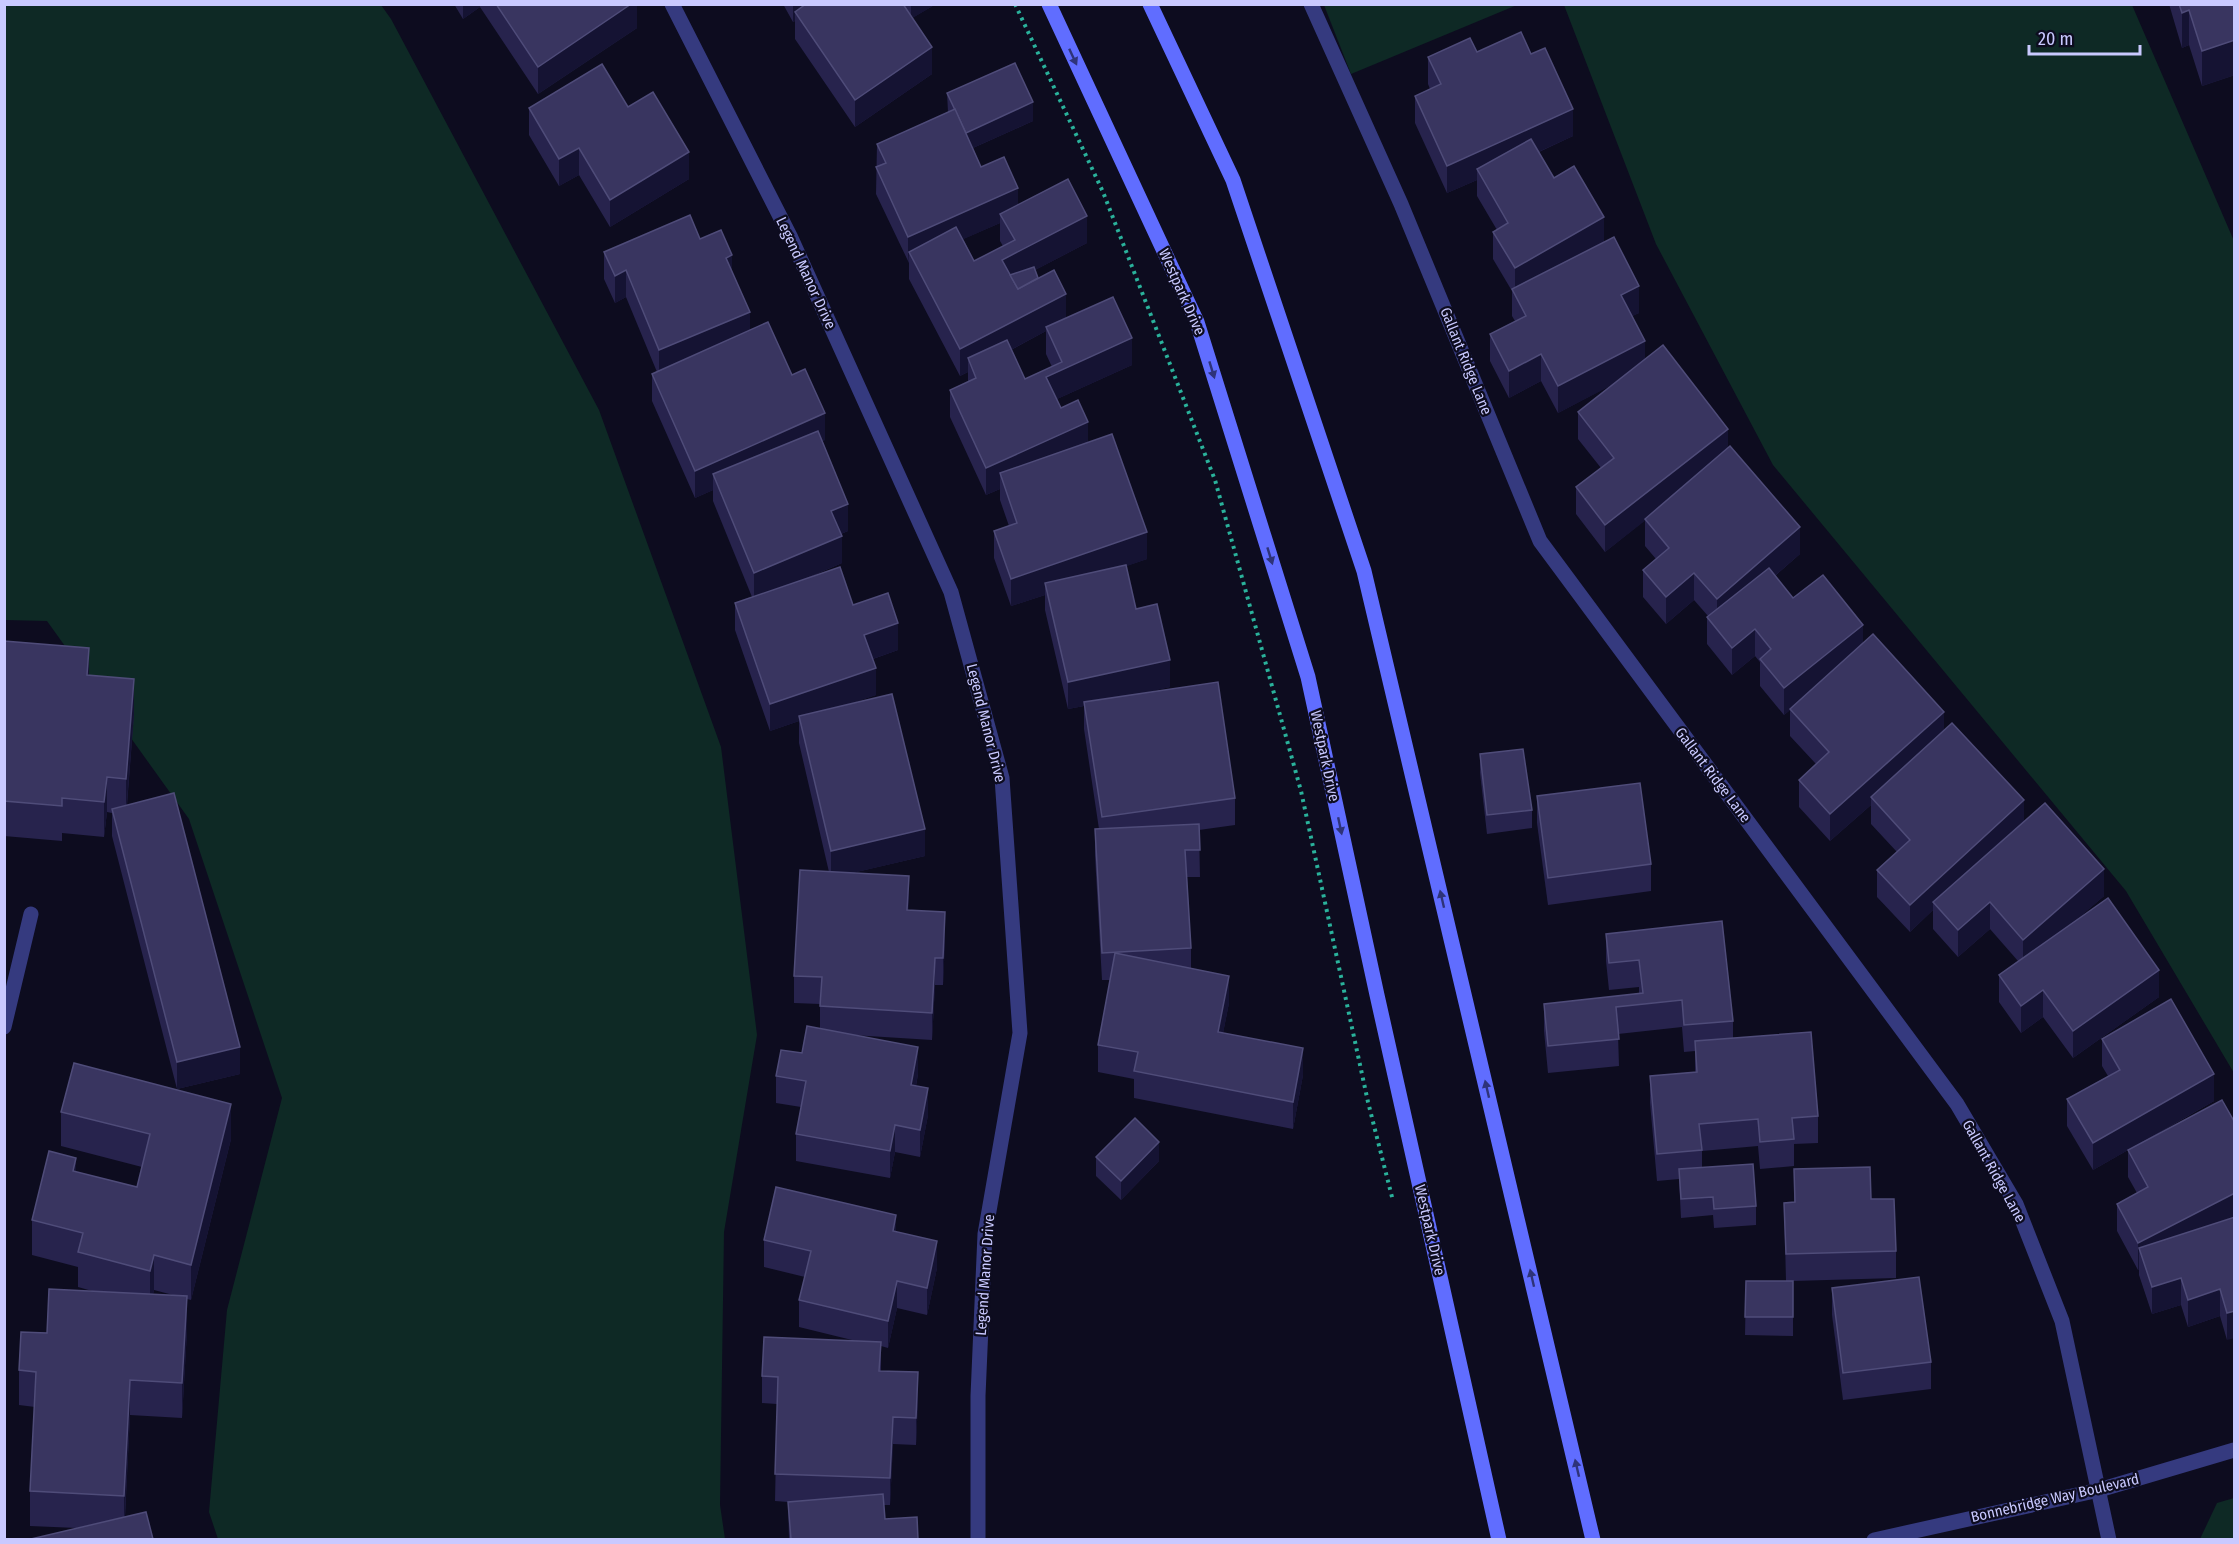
<svg xmlns="http://www.w3.org/2000/svg" width="2239" height="1544" viewBox="0 0 2239 1544" font-family="'Fira Sans Condensed',sans-serif">
<rect width="100%" height="100%" fill="#0d0c1f"/>
<g fill="#0e2925">
<path d="M5,5H381L391,19L599,410L721,747L757,1035L724,1232L720,1505L725,1539H218L209,1512L227,1310L282,1098L189,819L47,621L5,620Z"/>
<path d="M1324,5H1517L1351,74Z"/>
<path d="M1564,5H2132L2234,241V1073L2126,891L1773,465L1656,244Z"/>
<path d="M2234,1498V1539H2200L2217,1503Z"/>
</g>
<g fill="none" stroke-linecap="round" stroke-linejoin="round">
<path stroke="#2ab29b" stroke-width="4" stroke-dasharray="3 4.5" stroke-linecap="butt" d="M1015,4L1103,192L1215,480L1301,791L1368,1102L1393,1201"/>
<g stroke="#353a7f" stroke-width="15">
<path d="M672,4L791,238L951,592L1002,778L1020,1033L985,1234L978,1396V1540"/>
<path d="M1311,4L1401,204L1540,541L1957,1104L2016,1204L2062,1321L2109,1540"/>
<path d="M4,1027L31,914"/>
<path d="M1874,1540L2099,1490L2234,1450"/>
</g>
<g stroke="#606dff" stroke-width="15">
<path d="M1049,4L1197,322L1308,677L1377,995L1499,1540"/>
<path d="M1150,4L1233,180L1364,571L1593,1540"/>
</g>
</g>
<g fill="#27234d" fill-rule="evenodd">
<path d="M454,4H637V28L538,94L480,7L463,19Z"/>
<path d="M783,4H936L912,18L932,74L855,127L795,39V21L793,22Z"/>
<path d="M2169,4H2235V75L2202,86L2189,45L2182,48Z"/>
<path d="M1477,52L1531,54L1573,136L1539,152L1554,178L1604,242L1639,313L1632,316L1645,360L1728,447L1800,554L1775,576L1793,598L1863,644L1944,730L2024,822L2104,896L2076,920L2159,997L2073,1058L2043,1017L2021,1033L1999,1002V975L2018,961L1990,929L1958,957L1933,929V910L1910,932L1877,897V870L1897,852L1871,824V805L1830,841L1799,807V780L1816,764L1790,736V710L1784,715L1760,686V662L1755,656L1732,675L1707,644V617L1708,616L1694,600L1666,624L1643,597V570L1656,559L1645,546V520L1605,552L1576,514V487L1601,468L1578,439V412L1613,384L1558,413L1541,381L1509,398L1490,361V334L1515,321L1512,316V291L1493,259V232L1497,230L1477,196V180L1447,193L1415,123V96L1430,89L1428,84V57Z"/>
<path d="M947,93L1033,121L973,148L981,167L1018,205L1087,243L1035,270L1038,278L1066,318L1132,365L1057,399L1061,408L1088,443L1147,559L1126,566L1136,609L1170,687L1136,694L1235,798V825L1199,830L1200,877H1187L1191,948V968L1229,1003L1223,1033L1303,1075L1293,1129L1134,1098V1079L1098,1072V1045L1110,980H1102L1095,856V829H1099L1084,729V706L1068,709L1045,610V595L1011,606L994,558V531L1009,526L1000,500V489L986,495L950,417V390L968,382V372L960,376L909,279V263L876,194L877,144L948,112ZM1000,223V241L1003,246L974,261L963,239ZM1046,331V354L1052,367L1025,379L1011,350Z"/>
<path d="M628,107L689,179L610,227L579,175L559,186L529,135V108Z"/>
<path d="M700,239L732,271L750,330L792,375L825,440L822,441L848,531L841,534L842,563L805,579L853,605L898,650L873,659L876,695L845,705L925,856L852,873L909,910L945,939L943,985H935L932,1040L852,1035L918,1074L916,1086L928,1115L920,1157L895,1152L890,1178L796,1161V1134L801,1107L776,1103V1076L802,1053L820,1029V1004L794,1003V976L829,872L799,743V721L770,731L735,630V603L752,597L713,501V490L695,498L652,401V374L657,372L626,297L615,303L604,279V252Z"/>
<path d="M4,641L89,675L134,714L127,805L240,1074L177,1089L112,836V813L107,812L104,837L62,833V841L4,836Z"/>
<path d="M1480,754L1532,810V828L1487,834L1480,773Z"/>
<path d="M1537,796L1651,864V891L1548,905L1537,823Z"/>
<path d="M1606,934L1733,1021V1038L1818,1116V1143L1794,1144V1166L1760,1169L1758,1146L1702,1151V1168L1756,1206V1225L1714,1228L1713,1215L1681,1218L1679,1179L1657,1181L1650,1103V1076L1695,1072V1051L1684,1052L1682,1027L1618,1034L1619,1066L1548,1073L1544,1031V1004L1639,994V987L1609,990L1606,961Z"/>
<path d="M2102,1039L2214,1101L2143,1142L2235,1123L2227,1340L2220,1316L2188,1327L2181,1305L2152,1314L2139,1275V1269L2138,1270L2117,1231V1204L2137,1193L2128,1177V1150L2093,1170L2067,1126V1099L2108,1076L2102,1066Z"/>
<path d="M61,1112L231,1139L191,1300L187,1299V1331L182,1418L130,1415L125,1517L77,1528L30,1526V1491L35,1407L19,1405V1370L47,1333L92,1291L78,1287V1267L32,1255V1220L76,1172L137,1187L142,1167L61,1146ZM154,1290L173,1295L153,1294Z"/>
<path d="M1096,1157L1159,1161L1121,1200L1096,1176Z"/>
<path d="M1794,1169L1871,1199L1896,1251V1278L1793,1281V1336L1745,1335L1746,1281H1786L1784,1203L1794,1202Z"/>
<path d="M896,1232L937,1268L927,1315L897,1308L888,1348L881,1346V1371L918,1399L916,1445L893,1444L890,1505H884L885,1519L918,1539H789L788,1502L775,1501L777,1404L762,1403V1376L856,1341L799,1327V1300L805,1277L764,1267V1240Z"/>
<path d="M1832,1288L1931,1362V1389L1843,1400L1832,1315Z"/>
</g>
<g fill="#151333">
<path d="M463,4H480V7L463,19Z"/>
<path d="M631,4H637V28L538,94V67Z"/>
<path d="M793,4H823L795,12V21L793,22Z"/>
<path d="M911,4H936L911,19Z"/>
<path d="M2189,10V45L2182,48V13Z"/>
<path d="M2235,40V75L2202,86V51Z"/>
<path d="M932,47V74L855,127V100Z"/>
<path d="M1033,102V121L966,151V133Z"/>
<path d="M1573,109V136L1482,178L1477,169V180L1447,193V166Z"/>
<path d="M579,148V175L559,186V159Z"/>
<path d="M689,152V179L610,227V200Z"/>
<path d="M1018,188V215L1000,214V223L914,261L909,252L908,264V237Z"/>
<path d="M1087,216V243L1010,283L1002,260Z"/>
<path d="M1604,217V244L1515,295V268Z"/>
<path d="M732,255V282L726,258Z"/>
<path d="M626,270V297L615,303V276Z"/>
<path d="M1639,286V313L1621,322V295Z"/>
<path d="M1066,294V321L1046,327V331L973,370L968,358V372L960,376V349Z"/>
<path d="M750,312V339L659,377V350Z"/>
<path d="M1132,338V365L1046,404V377Z"/>
<path d="M1645,341V368L1558,413V386Z"/>
<path d="M1541,354V381L1509,398V371Z"/>
<path d="M825,413V440L718,487L713,474V490L695,498V471Z"/>
<path d="M1088,422V449L1000,473V489L986,495V468Z"/>
<path d="M1728,429V456L1605,552V525Z"/>
<path d="M848,504V531L831,538V511Z"/>
<path d="M1800,527V554L1717,626V599Z"/>
<path d="M1147,532V559L1047,594L1045,583V595L1011,606V579Z"/>
<path d="M842,536V563L754,600V573Z"/>
<path d="M1694,573V600L1666,624V597Z"/>
<path d="M898,623V650L864,662V635Z"/>
<path d="M1863,625V652L1784,715V688Z"/>
<path d="M1755,629V656L1732,675V648Z"/>
<path d="M89,648V683L87,675Z"/>
<path d="M1170,660V687L1085,706L1084,702V706L1068,709V682Z"/>
<path d="M876,668V695L800,721L799,716V721L770,731V704Z"/>
<path d="M134,679V714L126,814V779Z"/>
<path d="M1944,712V739L1871,797V805L1830,841V814Z"/>
<path d="M107,777V812L104,837V802Z"/>
<path d="M2024,800V827L1933,902V910L1910,932V905Z"/>
<path d="M925,829V856L831,878V851Z"/>
<path d="M2104,869V896L2023,967V940Z"/>
<path d="M909,876V903L907,937V910Z"/>
<path d="M1990,902V929L1958,957V930Z"/>
<path d="M945,912V939L943,985V958Z"/>
<path d="M935,958V985L932,1040V1013Z"/>
<path d="M2159,970V997L2073,1058V1031Z"/>
<path d="M1229,976V1003L1218,1059V1032Z"/>
<path d="M2043,990V1017L2021,1033V1006Z"/>
<path d="M240,1047V1074L177,1089V1062Z"/>
<path d="M918,1047V1074L911,1112V1085Z"/>
<path d="M1303,1048V1075L1293,1129V1102Z"/>
<path d="M2214,1074V1101L2093,1170V1143Z"/>
<path d="M928,1088V1115L920,1157V1130Z"/>
<path d="M231,1104V1139L191,1300V1265Z"/>
<path d="M895,1125V1152L890,1178V1151Z"/>
<path d="M1159,1142V1161L1121,1200V1181Z"/>
<path d="M76,1158V1193L73,1171Z"/>
<path d="M2235,1193V1220L2139,1248V1269L2138,1270V1243Z"/>
<path d="M896,1215V1242L893,1231Z"/>
<path d="M937,1241V1268L927,1315V1288Z"/>
<path d="M154,1255V1290L150,1306V1271Z"/>
<path d="M2181,1278V1305L2152,1314V1287Z"/>
<path d="M897,1281V1308L888,1348V1321Z"/>
<path d="M2220,1289V1316L2188,1327V1300Z"/>
<path d="M187,1296V1331L182,1418V1383Z"/>
<path d="M2235,1311V1338L2227,1340V1313Z"/>
<path d="M918,1372V1399L916,1445V1418Z"/>
<path d="M130,1380V1415L124,1531V1496Z"/>
<path d="M893,1417V1444L890,1505V1478Z"/>
</g>
<g fill="#393560" stroke="#4f4c79" stroke-width="1.5">
<path d="M496,4H631L538,67Z"/>
<path d="M806,4H903L932,47L855,100L795,12Z"/>
<path d="M2179,4H2235V40L2202,51L2189,10L2182,13Z"/>
<path d="M1521,32L1531,54L1545,48L1573,109L1447,166L1415,96L1441,84L1428,57L1470,38L1477,52Z"/>
<path d="M1015,63L1033,102L966,133L947,93Z"/>
<path d="M602,64L628,107L653,92L689,152L610,200L579,148L559,159L529,108Z"/>
<path d="M955,109L981,167L1004,157L1018,188L908,237L876,167L886,163L877,144Z"/>
<path d="M1531,139L1554,178L1574,166L1604,217L1515,268L1493,232L1508,223L1477,169Z"/>
<path d="M1068,179L1087,216L1002,260L1018,289L1054,270L1066,294L960,349L909,252L956,227L974,261L1015,240L1000,214Z"/>
<path d="M690,215L700,239L721,230L732,255L726,258L750,312L659,350L626,270L615,276L604,252Z"/>
<path d="M1614,237L1639,286L1621,295L1645,341L1558,386L1541,354L1509,371L1490,334L1526,316L1512,289Z"/>
<path d="M1034,267L1038,278L1018,289L1010,275Z"/>
<path d="M1113,297L1132,338L1046,377L1061,408L1078,400L1088,422L986,468L950,390L976,378L968,358L1007,340L1025,379L1062,362L1046,327Z"/>
<path d="M768,322L792,375L805,369L825,413L695,471L652,374Z"/>
<path d="M1663,345L1728,429L1605,525L1576,487L1614,458L1578,412Z"/>
<path d="M818,431L848,504L831,511L842,536L754,573L713,474Z"/>
<path d="M1112,434L1147,532L1011,579L994,531L1017,523L1000,473Z"/>
<path d="M1730,446L1800,527L1717,599L1694,573L1666,597L1643,570L1669,548L1645,519Z"/>
<path d="M1126,565L1136,609L1157,604L1170,660L1068,682L1045,583Z"/>
<path d="M840,567L853,605L888,593L898,623L864,635L876,668L770,704L735,603Z"/>
<path d="M1769,568L1793,598L1823,575L1863,625L1784,688L1760,659L1771,649L1755,629L1732,648L1707,617Z"/>
<path d="M1873,634L1944,712L1830,814L1799,780L1829,752L1790,709Z"/>
<path d="M4,641L89,648L87,675L134,679L126,779L107,777L104,802L62,798V806L4,801Z"/>
<path d="M1218,682L1235,798L1102,817L1084,702Z"/>
<path d="M892,694L925,829L831,851L799,716Z"/>
<path d="M1952,723L2024,800L1910,905L1877,870L1910,840L1871,797Z"/>
<path d="M1523,749L1532,810L1487,815L1480,754Z"/>
<path d="M1640,783L1651,864L1548,878L1537,796Z"/>
<path d="M174,793L240,1047L177,1062L112,809Z"/>
<path d="M2045,803L2104,869L2023,940L1990,902L1958,930L1933,902Z"/>
<path d="M1199,824L1200,850H1185L1191,948L1102,953L1095,829Z"/>
<path d="M800,870L909,876L907,910L945,912L943,958H935L932,1013L820,1006L822,977L794,976Z"/>
<path d="M2108,898L2159,970L2073,1031L2043,990L2021,1006L1999,975Z"/>
<path d="M1722,921L1733,1021L1684,1025L1682,1000L1616,1007L1619,1039L1548,1046L1544,1004L1643,993L1639,960L1609,963L1606,934Z"/>
<path d="M1115,953L1229,976L1218,1032L1303,1048L1293,1102L1134,1071L1138,1052L1098,1045Z"/>
<path d="M2171,999L2214,1074L2093,1143L2067,1099L2120,1070L2102,1039Z"/>
<path d="M807,1026L918,1047L911,1085L928,1088L920,1130L895,1125L890,1151L796,1134L806,1081L776,1076L781,1050L802,1053Z"/>
<path d="M1811,1032L1818,1116L1792,1118L1794,1139L1760,1142L1758,1119L1699,1124L1702,1150L1657,1154L1650,1076L1697,1072L1695,1041Z"/>
<path d="M74,1063L231,1104L191,1265L154,1255L150,1271L78,1252L83,1233L32,1220L49,1151L76,1158L73,1171L137,1187L150,1134L61,1112Z"/>
<path d="M2222,1100L2235,1123V1193L2138,1243L2117,1204L2148,1187L2128,1150Z"/>
<path d="M1135,1118L1159,1142L1121,1181L1096,1157Z"/>
<path d="M1753,1164L1756,1206L1714,1209L1713,1197L1681,1199L1679,1169Z"/>
<path d="M1870,1167L1871,1199H1894L1896,1251L1786,1254L1784,1203L1795,1202L1794,1169Z"/>
<path d="M776,1187L896,1215L893,1231L937,1241L927,1288L897,1281L888,1321L799,1300L811,1251L764,1240Z"/>
<path d="M2235,1217V1311L2227,1313L2220,1289L2188,1300L2181,1278L2152,1287L2139,1248Z"/>
<path d="M1919,1277L1931,1362L1843,1373L1832,1288Z"/>
<path d="M1746,1281H1793V1317H1745Z"/>
<path d="M49,1289L187,1296L182,1383L130,1380L124,1496L30,1491L36,1372L19,1370L21,1332L47,1333Z"/>
<path d="M764,1337L881,1342L879,1371L918,1372L916,1418L893,1417L890,1478L775,1474L778,1377L762,1376Z"/>
<path d="M883,1494L885,1519L917,1517L918,1539H791L788,1502Z"/>
<path d="M146,1512L153,1539H31Z"/>
</g>
<defs><path id="oneway-solid" d="M-6-.8H1V-3.2L6.5 0L1 3.2V.8H-6Z" transform="scale(1.5)"/></defs>
<g fill="#2e3379">
<use href="#oneway-solid" transform="translate(1073 57) rotate(65)"/>
<use href="#oneway-solid" transform="translate(1212 370) rotate(73)"/>
<use href="#oneway-solid" transform="translate(1270 556) rotate(73)"/>
<use href="#oneway-solid" transform="translate(1340 826) rotate(78)"/>
<use href="#oneway-solid" transform="translate(1442 899) rotate(-103)"/>
<use href="#oneway-solid" transform="translate(1487 1089) rotate(-103)"/>
<use href="#oneway-solid" transform="translate(1532 1278) rotate(-103)"/>
<use href="#oneway-solid" transform="translate(1577 1468) rotate(-103)"/>
</g>
<g text-anchor="middle" dominant-baseline="central" stroke-width="4.5" stroke-linejoin="round" paint-order="stroke">
<g font-size="15" fill="#c9c9ff" stroke="#0d0c1f">
<text transform="translate(806 273) rotate(65)">Legend Manor Drive</text>
<text transform="translate(1182 292) rotate(66)">Westpark Drive</text>
<text transform="translate(1466 361) rotate(68)">Gallant Ridge Lane</text>
<text transform="translate(986 723) rotate(76)">Legend Manor Drive</text>
<text transform="translate(1325 756) rotate(78)">Westpark Drive</text>
<text transform="translate(1713 775) rotate(53)">Gallant Ridge Lane</text>
<text transform="translate(1994 1171) rotate(61)">Gallant Ridge Lane</text>
<text transform="translate(1430 1230) rotate(77)">Westpark Drive</text>
<text transform="translate(985 1275) rotate(-86)">Legend Manor Drive</text>
<text transform="translate(2055 1498) rotate(-13)">Bonnebridge Way Boulevard</text>
</g>
</g>
<rect width="2239" height="1544" fill="none" stroke="#c9c9ff" stroke-width="12"/>
<path d="M2029 45v9h111v-9" fill="none" stroke="#c9c9ff" stroke-width="3"/>
<text x="2038" y="45" font-size="18" fill="#c9c9ff" stroke="#0d0c1f" stroke-width="4.5" paint-order="stroke">20 m</text>
</svg>
